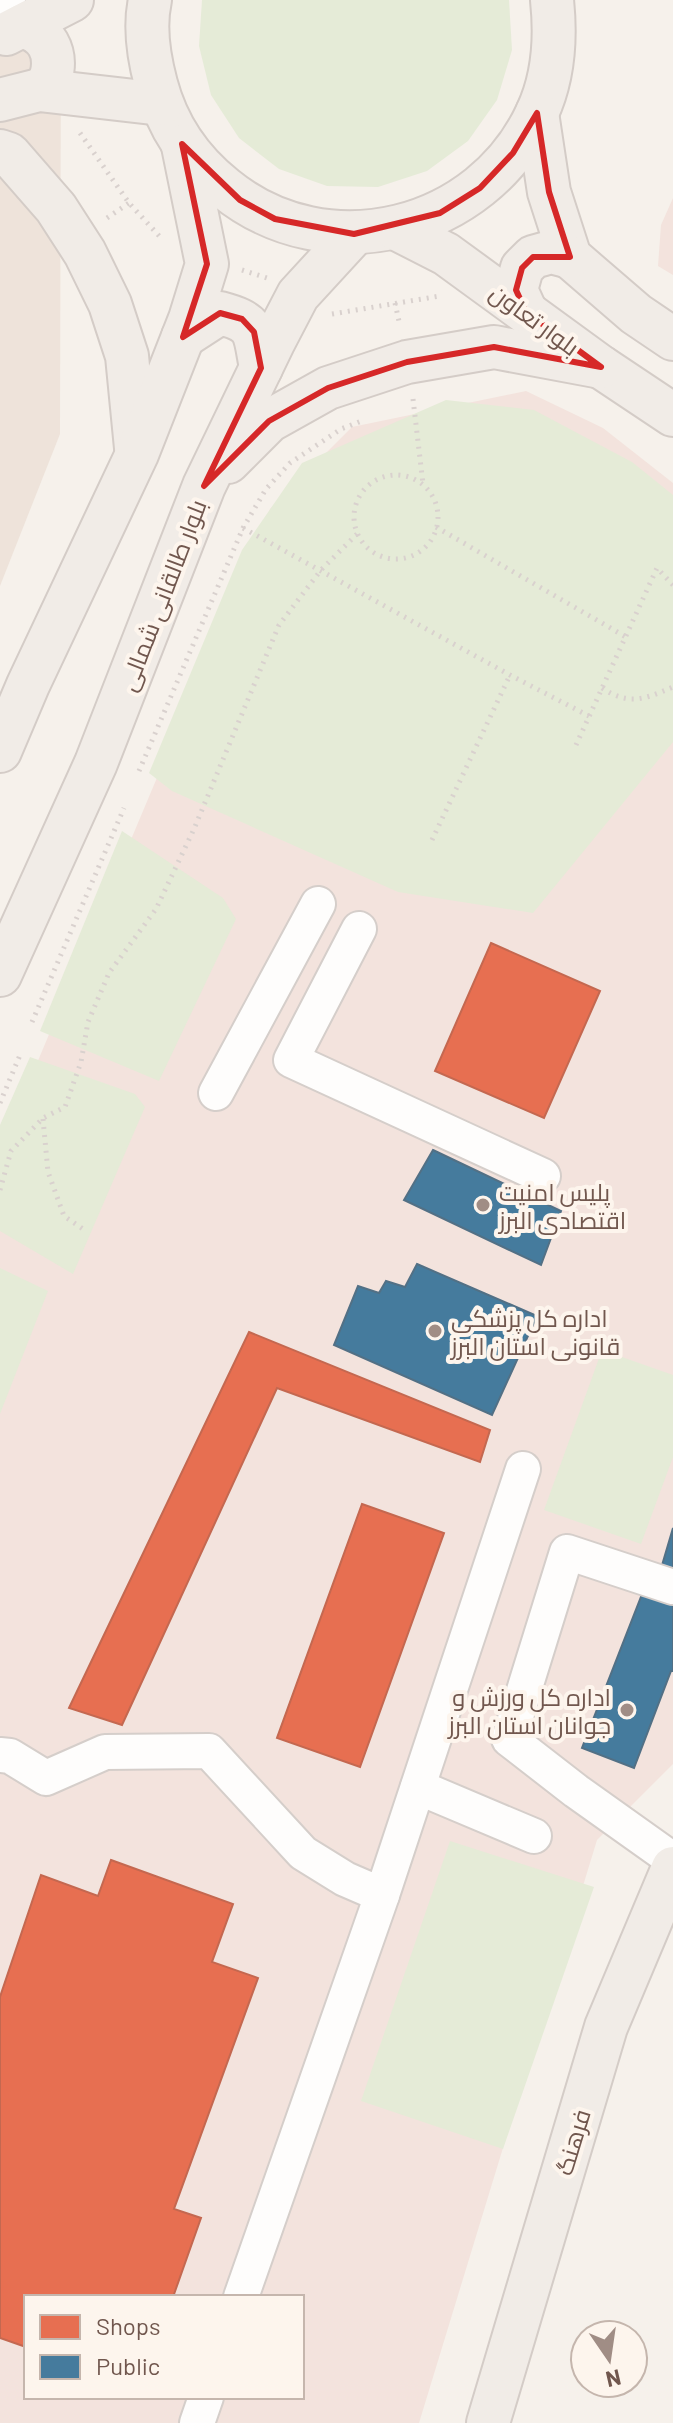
<svg xmlns="http://www.w3.org/2000/svg" width="673" height="2423" viewBox="0 0 673 2423" font-family="Barlow,Cairo,sans-serif">
<rect width="100%" height="100%" fill="#f6f1eb"/>
<path fill="#eee3da" d="M0,0H61L60,434L0,586Z"/>
<g fill="#f3e3dd" fill-rule="evenodd">
<path d="M673,198V275L658,266L661,225Z"/>
<path d="M526,391L603,428L673,483V1764L597,1840L419,2423H0V1151L270,509L352,427ZM26,2297H302V2397H26Z"/>
</g>
<g fill="#e5ebd7">
<path d="M202,0H509L512,50L497,100L468,141L427,171L378,187L327,186L279,169L239,138L211,95L199,46Z"/>
<path d="M446,400L534,410L632,462L673,495V742L533,913L398,892L172,791L149,773L242,550L302,463Z"/>
<path d="M122,831L223,898L236,919L159,1081L40,1031Z"/>
<path d="M30,1057L135,1094L145,1107L73,1274L0,1231V1125Z"/>
<path d="M0,1268L48,1291L0,1414Z"/>
<path d="M602,1350L673,1375V1457L641,1544L544,1510Z"/>
<path d="M450,1841L594,1887L503,2149L361,2101Z"/>
</g>
<g fill="#e76f51" stroke="#c46850" stroke-width="2">
<path d="M491,943L600,991L544,1118L435,1071Z"/>
<path d="M249,1332L490,1430L480,1462L277,1388L122,1725L69,1708Z"/>
<path d="M362,1504L444,1533L360,1767L277,1738Z"/>
<path d="M111,1860L233,1904L212,1962L258,1978L174,2209L201,2218L173,2297H26V2347L0,2338V1997L41,1875L98,1896Z"/>
</g>
<g fill="#457b9d" stroke="#527085" stroke-width="2">
<path d="M433,1150L561,1211L541,1265L404,1200Z"/>
<path d="M417,1264L537,1316L492,1415L334,1345L358,1286L379,1293L386,1281L405,1287Z"/>
<path d="M673,1528V1576L660,1572Z"/>
<path d="M646,1584L673,1593V1671H671L634,1768L582,1748Z"/>
</g>
<g fill="none" stroke-linecap="round" stroke-linejoin="round">
<g stroke="#d5ceca" stroke-width="38">
<g id="minor">
<path d="M0,13L8,0"/>
<path d="M359,929L291,1060L543,1176"/>
<path d="M216,1093L318,904"/>
<path d="M673,1587L567,1552L509,1739L576,1791L673,1860"/>
<path d="M0,1755L10,1756L46,1778L105,1752L209,1751L303,1853L345,1879L382,1895L523,1469"/>
<path d="M418,1787L534,1836"/>
<path d="M241,2297L382,1895"/>
<path d="M197,2423L206,2397"/>
</g>
</g>
<g stroke="#d4ccc7" stroke-width="46">
<g id="major">
<path d="M150,0C144,27 149,58 156,84C167,126 191,161 225,188C327,271 482,232 537,113C554,77 556,38 552,0"/>
<path d="M22,26C32,29 42,34 48,44C56,58 55,83 39,90"/>
<path d="M6,34L72,0"/>
<path d="M0,100L39,90L161,104"/>
<path d="M537,113L549,192L570,257L636,314L673,339"/>
<path d="M0,151L9,154L56,208L85,253L110,304L127,356L136,448"/>
<path d="M395,228L446,254L601,367L673,415"/>
<path d="M526,312L516,290L522,268L533,257L551,252L570,257"/>
<path d="M183,337L220,313C258,323 254,332 261,368"/>
<path d="M228,462L269,421L328,388L407,362L494,347L601,367"/>
<path d="M0,751L28,685L137,454L190,319L207,264L183,146"/>
<path d="M0,975L96,763L204,486L273,343L298,295L354,234"/>
<path d="M488,2423L606,2027L673,1868"/>
</g>
</g>
<g stroke="#d9d1ce" stroke-width="5" stroke-dasharray="2 6" stroke-linecap="butt">
<path d="M80,133L129,203L162,239"/>
<path d="M107,218L129,203"/>
<path d="M242,270L267,278"/>
<path d="M395,303L400,326"/>
<path d="M332,314L440,296"/>
<path d="M413,399L423,484"/>
<circle cx="396" cy="517" r="42"/>
<path d="M436,527L626,637"/>
<path d="M243,528L510,675L589,716"/>
<path d="M602,688C629,706 645,699 673,687"/>
<path d="M576,745L657,568L673,585"/>
<path d="M139,771L243,528L266,489L290,463L341,429L364,420"/>
<path d="M432,840L510,675"/>
<path d="M32,1022L124,808"/>
<path d="M0,1103L20,1055"/>
<path d="M43,1119L48,1172L64,1216L83,1229"/>
<path d="M0,1190L11,1151L43,1118L65,1107L81,1062L88,1022L109,973L156,909L194,829L279,625L321,570L357,534"/>
</g>
<use href="#minor" stroke="#fefdfc" stroke-width="34"/>
<use href="#major" stroke="#f1ece7" stroke-width="42"/>
</g>
<path fill="none" stroke="#d62828" stroke-width="6" stroke-linejoin="round" d="M537,113L549,192L570,257H533L522,268L516,290L526,312L601,367L494,347L407,362L328,388L269,421L204,486L261,368L254,332L242,319L220,313L183,337L207,264L182,144L240,200L275,219L354,234L440,213L480,188L513,153Z"/>
<g fill="#a08d85" stroke="#fdf5ed" stroke-width="3">
<circle cx="483" cy="1205" r="8"/>
<circle cx="435" cy="1331" r="8"/>
<circle cx="627" cy="1710" r="8"/>
</g>
<g text-anchor="middle" dominant-baseline="central" stroke-width="8" stroke-linejoin="round" paint-order="stroke">
<g font-size="24" fill="#71574e" stroke="#fdf5ed">
<text transform="translate(535 319) rotate(36)">بلوار تعاون</text>
<text transform="translate(162 595) rotate(-69)">بلوار طالقانی شمالی</text>
<text transform="translate(572 2142) rotate(-73)">فرهنگ</text>
</g>
<g font-size="24" fill="#71574e" stroke="#fdf5ed" text-anchor="start">
<text x="499" y="1191">پلیس امنیت<tspan x="499" dy="28">اقتصادی البرز</tspan></text>
<text x="451" y="1317">اداره کل پزشکی<tspan x="451" dy="28">قانونی استان البرز</tspan></text>
<text x="611" y="1696" text-anchor="end">اداره کل ورزش و<tspan x="611" dy="28">جوانان استان البرز</tspan></text>
</g>
</g>
<rect x="24" y="2295" width="280" height="104" fill="#fdf5ed" stroke="#c5b6ad" stroke-width="2"/>
<rect x="40" y="2315" width="40" height="24" fill="#e76f51" stroke="#c5b6ad" stroke-width="2"/>
<text x="96" y="2335" font-size="24" fill="#71574e">Shops</text>
<rect x="40" y="2355" width="40" height="24" fill="#457b9d" stroke="#c5b6ad" stroke-width="2"/>
<text x="96" y="2375" font-size="24" fill="#71574e">Public</text>
<g transform="translate(609 2359) rotate(167)"><circle r="38" fill="#fdf5ed" stroke="#c5b6ad" stroke-width="2"/>
<path d="M0-6L14 30L0 20L-14 30Z" fill="#a08d85"/>
<text y="-12" font-size="22" font-weight="bold" text-anchor="middle" fill="#71574e">N</text>
</g>
</svg>
